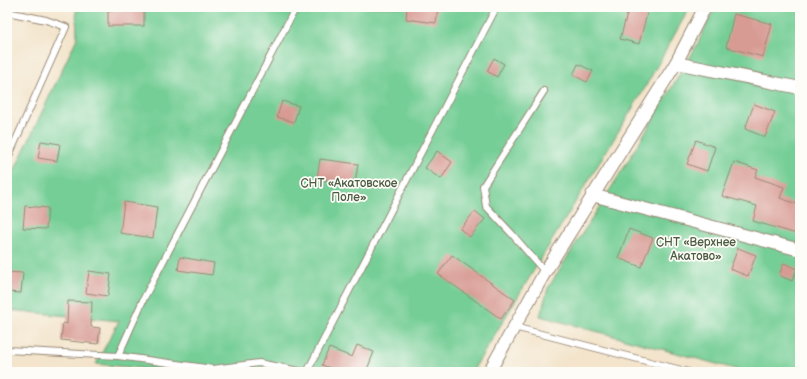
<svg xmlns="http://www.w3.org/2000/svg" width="807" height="379" viewBox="0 0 807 379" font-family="'Balsamiq Sans',sans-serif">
<rect width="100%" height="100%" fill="#fdfcf7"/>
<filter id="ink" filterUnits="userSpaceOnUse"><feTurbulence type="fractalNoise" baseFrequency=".025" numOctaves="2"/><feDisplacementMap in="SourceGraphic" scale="8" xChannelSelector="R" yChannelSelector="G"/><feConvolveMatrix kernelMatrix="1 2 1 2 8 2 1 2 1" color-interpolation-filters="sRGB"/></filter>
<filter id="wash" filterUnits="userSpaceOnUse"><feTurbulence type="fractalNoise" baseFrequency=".012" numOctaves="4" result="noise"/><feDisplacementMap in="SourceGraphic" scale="16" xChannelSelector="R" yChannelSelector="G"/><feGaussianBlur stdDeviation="0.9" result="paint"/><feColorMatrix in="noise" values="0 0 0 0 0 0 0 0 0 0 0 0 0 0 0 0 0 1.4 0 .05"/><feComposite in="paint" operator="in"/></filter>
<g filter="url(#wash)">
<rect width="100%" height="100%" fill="#f3e4cb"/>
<g fill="#74ce95" stroke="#587c5a">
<path d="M76,7H690L643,91L472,372H181L96,364L119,321L7,310V186L77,38Z"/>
<path d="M715,7H800V372H746L540,316L548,288L628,161L696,47Z"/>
</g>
<g id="blocks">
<g fill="#d89b94">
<path d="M407,7H438L436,23L406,19Z"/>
<path d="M629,7H637L648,10L639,44L620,39Z"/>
<rect x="108" y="10" width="36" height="16"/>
<path d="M734,14L772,24L763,57L726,47Z"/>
<path d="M494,58L504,64L497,77L487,71Z"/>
<path d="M578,64L593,71L587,82L573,75Z"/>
<path d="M282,101L299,106L294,122L277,117Z"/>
<path d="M754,104L775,112L765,137L745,129Z"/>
<path d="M696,140L715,147L707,171L687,164Z"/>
<path d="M41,141L60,144L57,161L38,158Z"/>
<path d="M437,151L452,162L441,179L425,168Z"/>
<path d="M320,159L358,164L355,184L317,179Z"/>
<path d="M734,162L758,170L755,177L784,187L780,198L800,205V235L753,221L757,206L722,196Z"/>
<path d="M124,202L157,207L153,238L120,233Z"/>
<path d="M25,206L48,208L46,229L23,228Z"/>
<path d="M475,211L485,219L470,237L460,229Z"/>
<path d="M629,229L653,238L641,267L618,258Z"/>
<path d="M738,248L756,255L748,276L730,269Z"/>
<path d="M452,255L515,300L501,319L438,274Z"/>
<path d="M180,257L214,263L212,275L178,270Z"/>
<path d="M784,263L797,269L792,281L779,275Z"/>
<path d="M89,271L111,274L108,296L86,293Z"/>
<path d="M7,272L23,273L21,293L7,292Z"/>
<path d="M68,301L92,302L91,327L100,328L98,344L61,340L63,323L67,324Z"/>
<path d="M357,345L374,352L366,372H340L322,365L329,348L352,357Z"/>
</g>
</g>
</g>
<g filter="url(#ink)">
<use href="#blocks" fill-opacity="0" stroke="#978774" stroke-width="1"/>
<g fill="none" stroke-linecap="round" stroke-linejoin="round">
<g stroke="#978774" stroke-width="8">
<g id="service">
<path d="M7,12L46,20L66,27L7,160"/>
<path d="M544,91L483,186L486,206L512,234L545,272"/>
<path d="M514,327L689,372"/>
<path d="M7,350L118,356L213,369L259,363L304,372"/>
<path d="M118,356L144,298L296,7"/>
<path d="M307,372L496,8"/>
</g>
</g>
<g stroke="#978774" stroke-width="14">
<g id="minor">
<path d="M676,63L800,88"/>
<path d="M592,195L800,250"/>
<path d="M489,372L545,272L676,63L705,7"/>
</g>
</g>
<use href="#service" stroke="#fff" stroke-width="6"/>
<use href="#minor" stroke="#fff" stroke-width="12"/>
</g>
</g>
<g text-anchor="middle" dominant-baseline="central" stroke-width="3.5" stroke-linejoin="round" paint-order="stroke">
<g font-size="12" fill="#4c5b42" stroke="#fdfcf7">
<text x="349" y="183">СНТ «Акатовское<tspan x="349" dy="14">Поле»</tspan></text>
<text x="696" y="242">СНТ «Верхнее<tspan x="696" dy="14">Акатово»</tspan></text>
</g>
</g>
<rect width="807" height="379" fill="none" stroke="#fdfcf7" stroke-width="24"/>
</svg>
